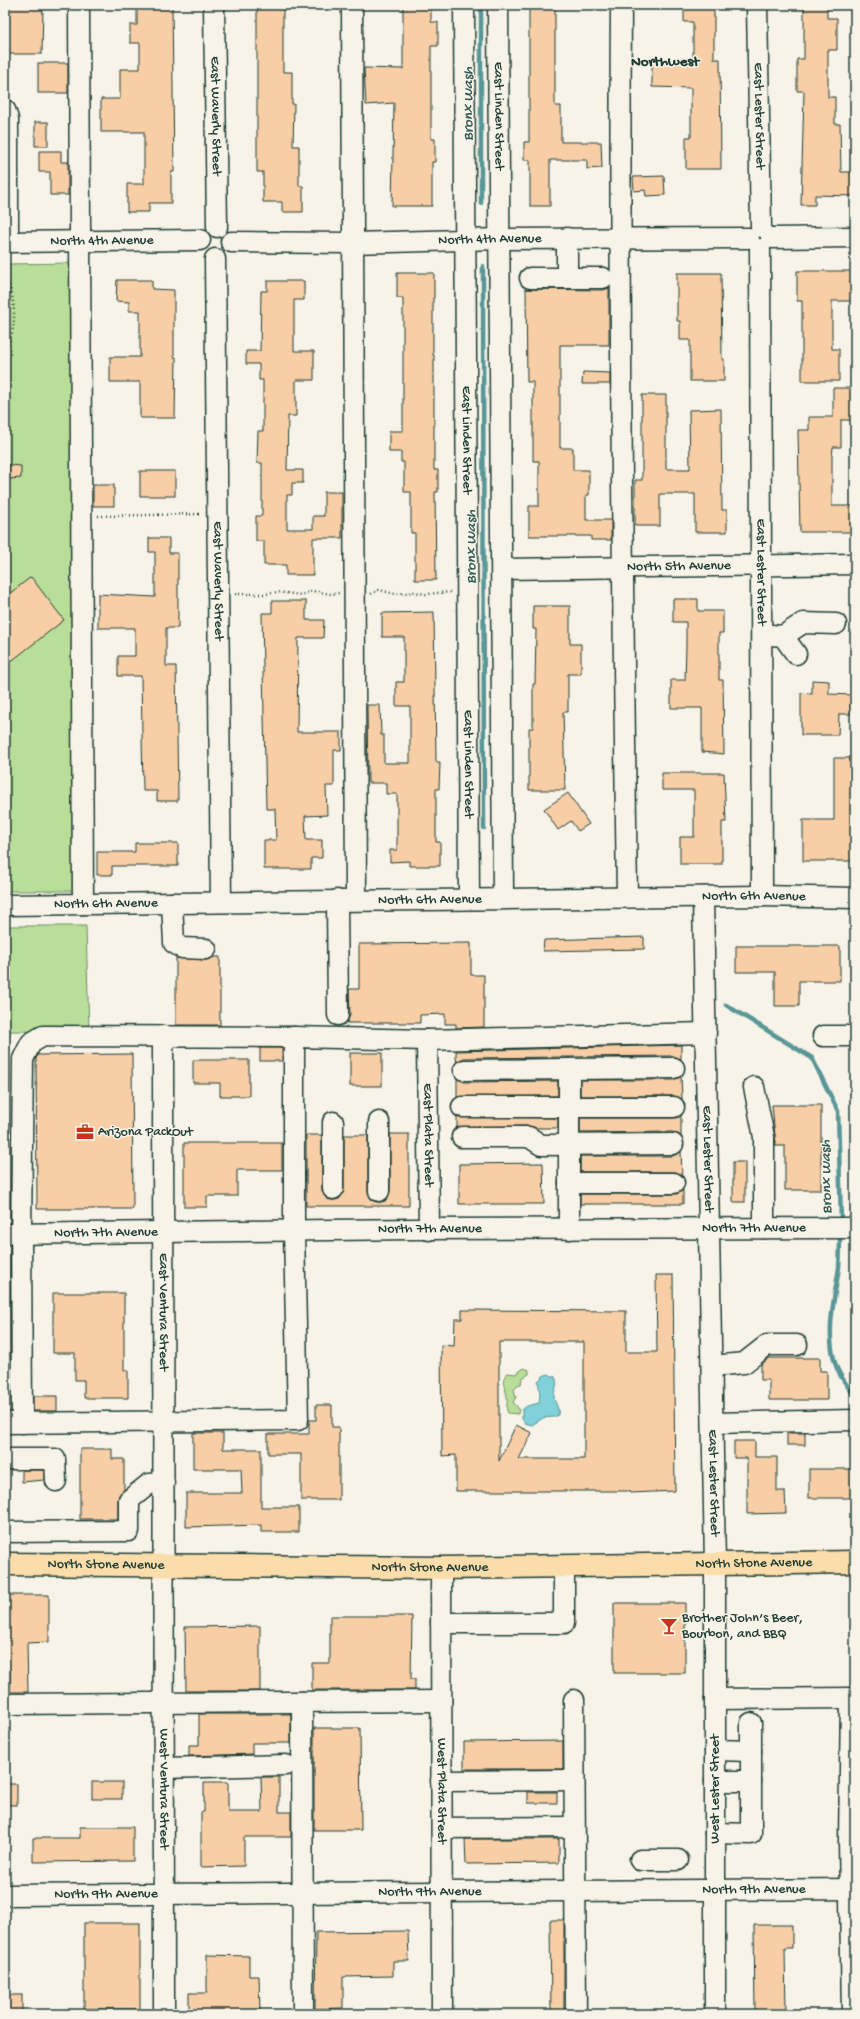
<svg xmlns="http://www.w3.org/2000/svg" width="860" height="2019" viewBox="0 0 860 2019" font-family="'Gochi Hand',sans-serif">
<rect width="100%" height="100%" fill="#f7f3e8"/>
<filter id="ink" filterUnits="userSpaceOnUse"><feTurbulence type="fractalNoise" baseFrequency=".025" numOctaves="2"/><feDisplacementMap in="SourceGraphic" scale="8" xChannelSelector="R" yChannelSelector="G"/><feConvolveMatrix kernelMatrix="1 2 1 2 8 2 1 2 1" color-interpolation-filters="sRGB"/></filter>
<g filter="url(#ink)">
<g fill="#b9de99" stroke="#6c8e66">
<path d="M77,263L80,891H5V264Z"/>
<path d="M5,926H86L89,1032L10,1031L9,1047H5Z"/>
<path d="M524,1368L529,1370V1374L522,1378L521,1384L517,1385L514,1390L516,1397L513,1402L519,1409L518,1414L508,1413C505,1408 508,1403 507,1397C506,1388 499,1380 508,1373L516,1374Z"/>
</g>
<path fill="#80d1d9" stroke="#599697" d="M548,1374L555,1377C559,1385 554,1389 554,1396C554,1403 560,1408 558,1415L554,1417L543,1418L532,1425L525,1423L522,1419V1410L527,1406L539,1403L540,1393L538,1381L543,1376Z"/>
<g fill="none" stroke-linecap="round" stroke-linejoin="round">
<g stroke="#599697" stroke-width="4.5">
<path d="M481,5V203"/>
<path d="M483,266L484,828"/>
<path d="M726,1005L812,1058L838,1111L841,1223"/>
<path d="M840,1233C840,1244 840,1255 839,1267C835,1296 826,1329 834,1359C837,1373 846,1384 855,1396"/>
</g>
</g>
<g fill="#f7cea6" stroke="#1f3d34" fill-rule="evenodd">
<path d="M7,5H43L42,54H7Z"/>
<path d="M137,5H172L174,172H171V203H149V212H127V184H144V132H101V99H120V69H140V43H130V25H137Z"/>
<path d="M257,5H283V72H292V104H294L293,146H299V186H303V212H282V202H263V172H257Z"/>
<path d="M403,5H431V22H438V46H431V139H435V162H432V206H392L394,103L366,105L364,68L403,69Z"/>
<path d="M529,5H555V106H561V142H601L602,168L587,169V160H550V206H530V160H524V142H529Z"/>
<path d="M684,5H714V59H720L721,169H686V137H691V88L652,87V59H693V22H684Z"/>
<path d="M804,5H827V18H837V50H828V97H835V124H840L841,172H855V196L815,195V205H801L804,91H797V59H804Z"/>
<rect x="38" y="63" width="30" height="30"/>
<rect x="35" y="122" width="13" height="24"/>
<path d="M39,151H61V162H68V195H50V172H39Z"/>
<path d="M664,176L665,195L646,196L645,190L634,191L633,177Z"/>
<path d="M797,271H854V301H832V349H839V381H802V301H797Z"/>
<path d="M397,273H434V298H433V355H434V470H438V492H435L436,580H415V533H411V492H404V462H401V452H389V431H403V298H397Z"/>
<path d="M677,273H721L722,359H724V381H690V340H680V321H677Z"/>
<path d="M117,280H152V289L174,290V357H176L175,418H140V382H110V357H140V311H129V302L116,301Z"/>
<path d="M267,281H304V300H294V351H314V380H296V416H288L287,470H303V483H292V495H287V529H313V516H324V492H342V538H313V575H286V565H264V541H256V516H262V463H257L258,431H263V380H259V364H246V351H260L261,291H267Z"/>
<path d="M609,288V345H560V448H573V470H589V495H586V520H611V540H591V536H529V506H539V461H533V382H527L526,289L603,290Z"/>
<path d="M583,372L610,373V384H582Z"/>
<path d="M833,388H855V420H841V447H833L832,457V506H855V532H800L798,430H809V417H833Z"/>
<path d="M642,395H666V469H690L689,410L721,409L722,510H727V532H695V494H660V526H635V480H642Z"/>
<path d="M9,465L21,466V478L9,479Z"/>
<rect x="140" y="471" width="35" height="25"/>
<rect x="93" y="485" width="21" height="21"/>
<path d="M149,538H169V553H178V628H166V666H176L178,801H157V791H143L141,676H118V656H135V628H98V594L155,597V552H149Z"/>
<path d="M31,577L64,620L5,666V597Z"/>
<path d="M673,599H698V611H723V633H719V680H723L724,754L702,752V708H671V680H685L686,645V622H673Z"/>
<path d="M272,601H306V620H324L323,638H298L297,732H341V750H334V786H326L327,815L305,816L306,840H322V858H311V869H264V840H276L275,809H266L263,669L262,613H272Z"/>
<path d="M533,606H570V644H581V674H568V712H563L565,790H529V728H533V684H535L536,629H533Z"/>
<path d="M434,612L436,762H440L439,789H436V842H440V866H409V861L390,862V850H397V794H386V783H368L367,705H380L381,735H384V763H410V706H396V682H404V637H382V613Z"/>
<path d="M812,680L829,681V694L851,695V714H839L838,735H801V693L812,694Z"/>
<path d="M834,758H855V861H803V820H834Z"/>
<path d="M662,773H724L726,822H722V864H680V837H694V790H662Z"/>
<path d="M568,793L589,824L578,831L571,821L558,830L544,809Z"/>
<path d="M135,843H178V866H112V875H97V852H135Z"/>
<path d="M644,937V949L543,951L544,940Z"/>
<path d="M471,943V975H484V1027L456,1028V1024H445V1014L420,1015V1023H347L350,1015L349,989H359V944Z"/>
<path d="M736,946H840V981H799V1006H775V972H736Z"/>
<path d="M214,957H220V1025H176V958L206,960Z"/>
<path d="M681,1045V1060L674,1056L464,1058L457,1062L456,1059V1051Z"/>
<rect x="260" y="1048" width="22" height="13"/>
<rect x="350" y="1053" width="32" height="33"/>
<path d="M132,1054L133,1209H37L36,1058L38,1055Z"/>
<path d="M193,1060H249V1096H220V1083H193Z"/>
<path d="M681,1076L682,1099L674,1096H580V1080H674Z"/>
<path d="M457,1078L464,1082L558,1081V1096L457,1097Z"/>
<path d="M772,1105H821V1190H785V1146H776Z"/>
<path d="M681,1115V1137L673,1132L580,1133V1118H674Z"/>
<path d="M457,1117L558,1118V1128H537L529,1126L457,1127Z"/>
<path d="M390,1134H409V1206H306V1135H322V1189L327,1199L333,1200L339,1199L344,1189V1135H368V1191L373,1201L379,1202L385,1201L390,1191Z"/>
<path d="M184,1143H282V1170H237V1196H207V1207H184Z"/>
<path d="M681,1151L682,1175L674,1172H580V1156H673Z"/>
<rect x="733" y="1162" width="12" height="40"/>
<path d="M543,1163L544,1204H459V1164Z"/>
<path d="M683,1190V1204H580V1194H674Z"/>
<path d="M656,1275H673L675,1491L630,1493V1491H456V1455L442,1456L441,1345L454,1346L455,1319H462V1310L626,1311V1352H657ZM499,1342H584V1459H519L532,1433L516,1425L499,1461Z"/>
<path d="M53,1293H124V1370H128V1398H84V1380H75V1353H53Z"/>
<path d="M769,1358H820V1371H827V1400H769V1380H761V1365Z"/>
<rect x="33" y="1396" width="24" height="15"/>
<path d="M316,1405H332V1427H339V1500H301V1454H268V1434H309V1420H316Z"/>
<path d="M193,1433H223V1449H261V1507H299V1532H261V1525L186,1527V1493H242L241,1469H193Z"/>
<rect x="787" y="1433" width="18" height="12"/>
<path d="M734,1441H755V1457H777V1491H785L786,1513L747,1514V1458H734Z"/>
<path d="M80,1449H112V1459H124V1490L119,1495L118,1500V1519H80Z"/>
<rect x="809" y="1469" width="46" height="29"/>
<path d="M22,1470H44V1480L22,1482Z"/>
<path d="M5,1595H49V1642L27,1643L28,1692H10V1671H5Z"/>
<rect x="614" y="1603" width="71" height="70"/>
<path d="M330,1616H412L411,1679H415V1690H312V1663H330Z"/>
<path d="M260,1626V1691H186L185,1627Z"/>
<path d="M199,1714H291V1743H252V1754L189,1756V1745H199Z"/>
<path d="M314,1728H360L361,1830H314Z"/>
<path d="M563,1741V1769H464V1742Z"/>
<path d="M261,1777H279V1812H291V1837H244V1866L201,1867V1812H204V1782H228V1812H262Z"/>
<rect x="92" y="1782" width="30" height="17"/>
<rect x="5" y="1784" width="12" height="21"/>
<rect x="528" y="1792" width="29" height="11"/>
<path d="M80,1827H133V1861L33,1862V1838H80Z"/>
<path d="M465,1839H559V1863L466,1864Z"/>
<path d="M550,1920H564V2014H551Z"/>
<rect x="84" y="1923" width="56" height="86"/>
<path d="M754,1925H792V1948H785L786,2014H755Z"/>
<path d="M408,1931L409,1961H393V1976L343,1977V2008L315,2009L316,1932Z"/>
<path d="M207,1955L249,1956V1976H259L260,2014H189V1993H207Z"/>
<rect x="5" y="1995" width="17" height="19"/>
</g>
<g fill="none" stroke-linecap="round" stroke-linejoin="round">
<g stroke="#1f3d34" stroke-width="23">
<g id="minor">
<path d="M79,5L83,904"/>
<path id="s1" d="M214,5L217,227"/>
<path d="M352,5L356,900"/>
<path id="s2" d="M464,5L469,899"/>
<path id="s3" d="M498,5L503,898"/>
<path d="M621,5C619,303 623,600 627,897"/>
<path id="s4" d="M757,5L761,227"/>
<path d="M5,110L8,119V241"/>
<path d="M567,238V278"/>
<path d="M771,238L855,237"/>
<path id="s5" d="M5,242L200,240"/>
<path id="s6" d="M231,242L353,243L500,239L749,238"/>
<path id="s7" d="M760,249L762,896"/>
<path id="s8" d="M215,259L221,902"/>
<path d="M530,278H603"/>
<path id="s9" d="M502,569L855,564"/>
<path d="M771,635L783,636L796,654"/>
<path d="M783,636L803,623L836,624"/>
<path id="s10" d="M703,897L715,1565V2014"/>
<path d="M337,900L338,1015"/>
<path d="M172,903L174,943L182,948L206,949"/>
<path id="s11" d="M5,905L762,896L855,898"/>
<path id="s12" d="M163,1036L164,2014"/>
<path d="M823,1036H855"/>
<path id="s13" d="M427,1040L429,1230"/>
<path d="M569,1069L674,1068"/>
<path d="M464,1070L569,1069V1229"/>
<path d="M754,1087L764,1137V1228"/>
<path d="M462,1107H674"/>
<path d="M333,1122V1189"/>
<path d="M379,1122V1191"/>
<path d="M462,1137H529L541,1145L673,1144"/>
<path d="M569,1183H674"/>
<path id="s14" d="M5,1234L414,1229L855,1228"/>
<path d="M712,1366L744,1363L767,1345H797"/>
<path d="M5,1423L298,1420L294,1231V1037L427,1040L706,1033"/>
<path d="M22,1423L21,1233L23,1059L31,1043L43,1036L294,1037"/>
<path d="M713,1423L855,1420"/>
<path d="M5,1459H55L56,1481"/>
<path d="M5,1532L129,1531V1500L149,1484L164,1483"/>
<path id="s15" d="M441,1568L442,2014"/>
<path d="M441,1623H564V1566"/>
<path d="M851,1698L849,1842L852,2014"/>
<path d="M715,1699L855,1698"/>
<path d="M574,1700L576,2014"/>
<path d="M302,1702L303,2014"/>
<path d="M5,1704L441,1701"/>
<path d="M715,1750L751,1751"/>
<path d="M164,1768L286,1765"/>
<path d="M441,1781L574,1780"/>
<path d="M715,1781H751"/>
<path d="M442,1828L574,1827"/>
<path d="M715,1833L751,1834V1723"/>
<path d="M640,1860H678"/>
<path id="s16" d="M5,1895L855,1889"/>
</g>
</g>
<g stroke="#1f3d34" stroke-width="25">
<g id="major">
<path id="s17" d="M5,1564L441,1568L855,1562"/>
</g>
</g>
<g stroke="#1f3d34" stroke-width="2.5" stroke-dasharray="1 3" stroke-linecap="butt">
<path d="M5,274C15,298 19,326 5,350"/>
<path d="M5,462V480"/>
<path d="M98,516L201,514"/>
<path d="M235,594H266L277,592L301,595L312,591L331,594L339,593"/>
<path d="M371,594L379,590L395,594L414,592L426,594L451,592"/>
</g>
<use href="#minor" stroke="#f7f3e8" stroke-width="20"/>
<use href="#major" stroke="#fbddab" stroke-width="22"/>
</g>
</g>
<defs>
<g id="office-bare" transform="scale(1.38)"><path d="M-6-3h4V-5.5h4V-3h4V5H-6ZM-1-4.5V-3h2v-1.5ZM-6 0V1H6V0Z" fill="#c8321e" stroke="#f7f3e8" stroke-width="2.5" paint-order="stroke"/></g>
<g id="bar-bare" transform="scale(1.38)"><path d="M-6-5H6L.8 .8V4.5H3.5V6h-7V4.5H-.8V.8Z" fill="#c8321e" stroke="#f7f3e8" stroke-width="2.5" paint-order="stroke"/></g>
</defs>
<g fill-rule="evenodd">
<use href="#office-bare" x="85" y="1132"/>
<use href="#bar-bare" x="669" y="1626"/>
</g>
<g text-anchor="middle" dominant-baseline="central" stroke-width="3" stroke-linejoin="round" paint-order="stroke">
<g font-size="14" fill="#1f3d34" stroke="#f7f3e8">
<text stroke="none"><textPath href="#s1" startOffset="111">East Waverly Street</textPath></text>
<text stroke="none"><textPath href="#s3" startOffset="111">East Linden Street</textPath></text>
<text stroke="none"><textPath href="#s4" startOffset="111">East Lester Street</textPath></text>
<text stroke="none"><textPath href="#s6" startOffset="259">North 4th Avenue</textPath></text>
<text stroke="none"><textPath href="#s5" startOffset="97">North 4th Avenue</textPath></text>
<text stroke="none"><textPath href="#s2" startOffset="435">East Linden Street</textPath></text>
<text stroke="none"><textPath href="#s9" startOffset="177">North 5th Avenue</textPath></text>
<text stroke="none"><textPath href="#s7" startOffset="323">East Lester Street</textPath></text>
<text stroke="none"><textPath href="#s8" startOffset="322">East Waverly Street</textPath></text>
<text stroke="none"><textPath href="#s2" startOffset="759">East Linden Street</textPath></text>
<text stroke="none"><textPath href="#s11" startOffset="749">North 6th Avenue</textPath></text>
<text stroke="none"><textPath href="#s11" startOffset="425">North 6th Avenue</textPath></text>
<text stroke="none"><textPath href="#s11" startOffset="101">North 6th Avenue</textPath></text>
<text stroke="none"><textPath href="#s13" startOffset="95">East Plata Street</textPath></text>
<text stroke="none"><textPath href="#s10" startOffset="262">East Lester Street</textPath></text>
<text stroke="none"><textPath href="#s14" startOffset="749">North 7th Avenue</textPath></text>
<text stroke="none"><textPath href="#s14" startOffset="425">North 7th Avenue</textPath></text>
<text stroke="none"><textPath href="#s14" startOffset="101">North 7th Avenue</textPath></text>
<text stroke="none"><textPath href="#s12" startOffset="276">East Ventura Street</textPath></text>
<text stroke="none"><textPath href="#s10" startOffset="586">East Lester Street</textPath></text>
<text stroke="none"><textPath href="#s17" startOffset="101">North Stone Avenue</textPath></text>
<text stroke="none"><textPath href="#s17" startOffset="749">North Stone Avenue</textPath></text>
<text stroke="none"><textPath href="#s17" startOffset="425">North Stone Avenue</textPath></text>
<text stroke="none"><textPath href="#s12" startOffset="753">West Ventura Street</textPath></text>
<text transform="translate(715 1789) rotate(-90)">West Lester Street</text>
<text stroke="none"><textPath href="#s15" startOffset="223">West Plata Street</textPath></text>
<text stroke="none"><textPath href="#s16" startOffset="749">North 9th Avenue</textPath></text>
<text stroke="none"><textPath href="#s16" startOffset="425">North 9th Avenue</textPath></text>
<text stroke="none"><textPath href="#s16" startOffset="101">North 9th Avenue</textPath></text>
</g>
<g font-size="14" fill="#1f3d34" stroke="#f7f3e8" text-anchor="start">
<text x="98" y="1132">Arizona PackOut</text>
<text x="682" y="1618">Brother John’s Beer,<tspan x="682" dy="16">Bourbon, and BBQ</tspan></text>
</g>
<g font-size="15" font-weight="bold" fill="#1f3d34" stroke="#f7f3e8">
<text x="665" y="62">Northwest</text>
</g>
<g font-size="15" font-style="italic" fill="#325b55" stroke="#f7f3e8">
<text transform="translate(469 104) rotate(-90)">Bronx Wash</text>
<text transform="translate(472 547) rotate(-90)">Bronx Wash</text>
<text transform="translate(827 1177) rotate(-91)">Bronx Wash</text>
</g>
</g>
<rect width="860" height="2019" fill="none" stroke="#f7f3e8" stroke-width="20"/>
<rect x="10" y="10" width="840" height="1999" fill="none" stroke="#1f3d34" stroke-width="1.5" filter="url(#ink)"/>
</svg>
